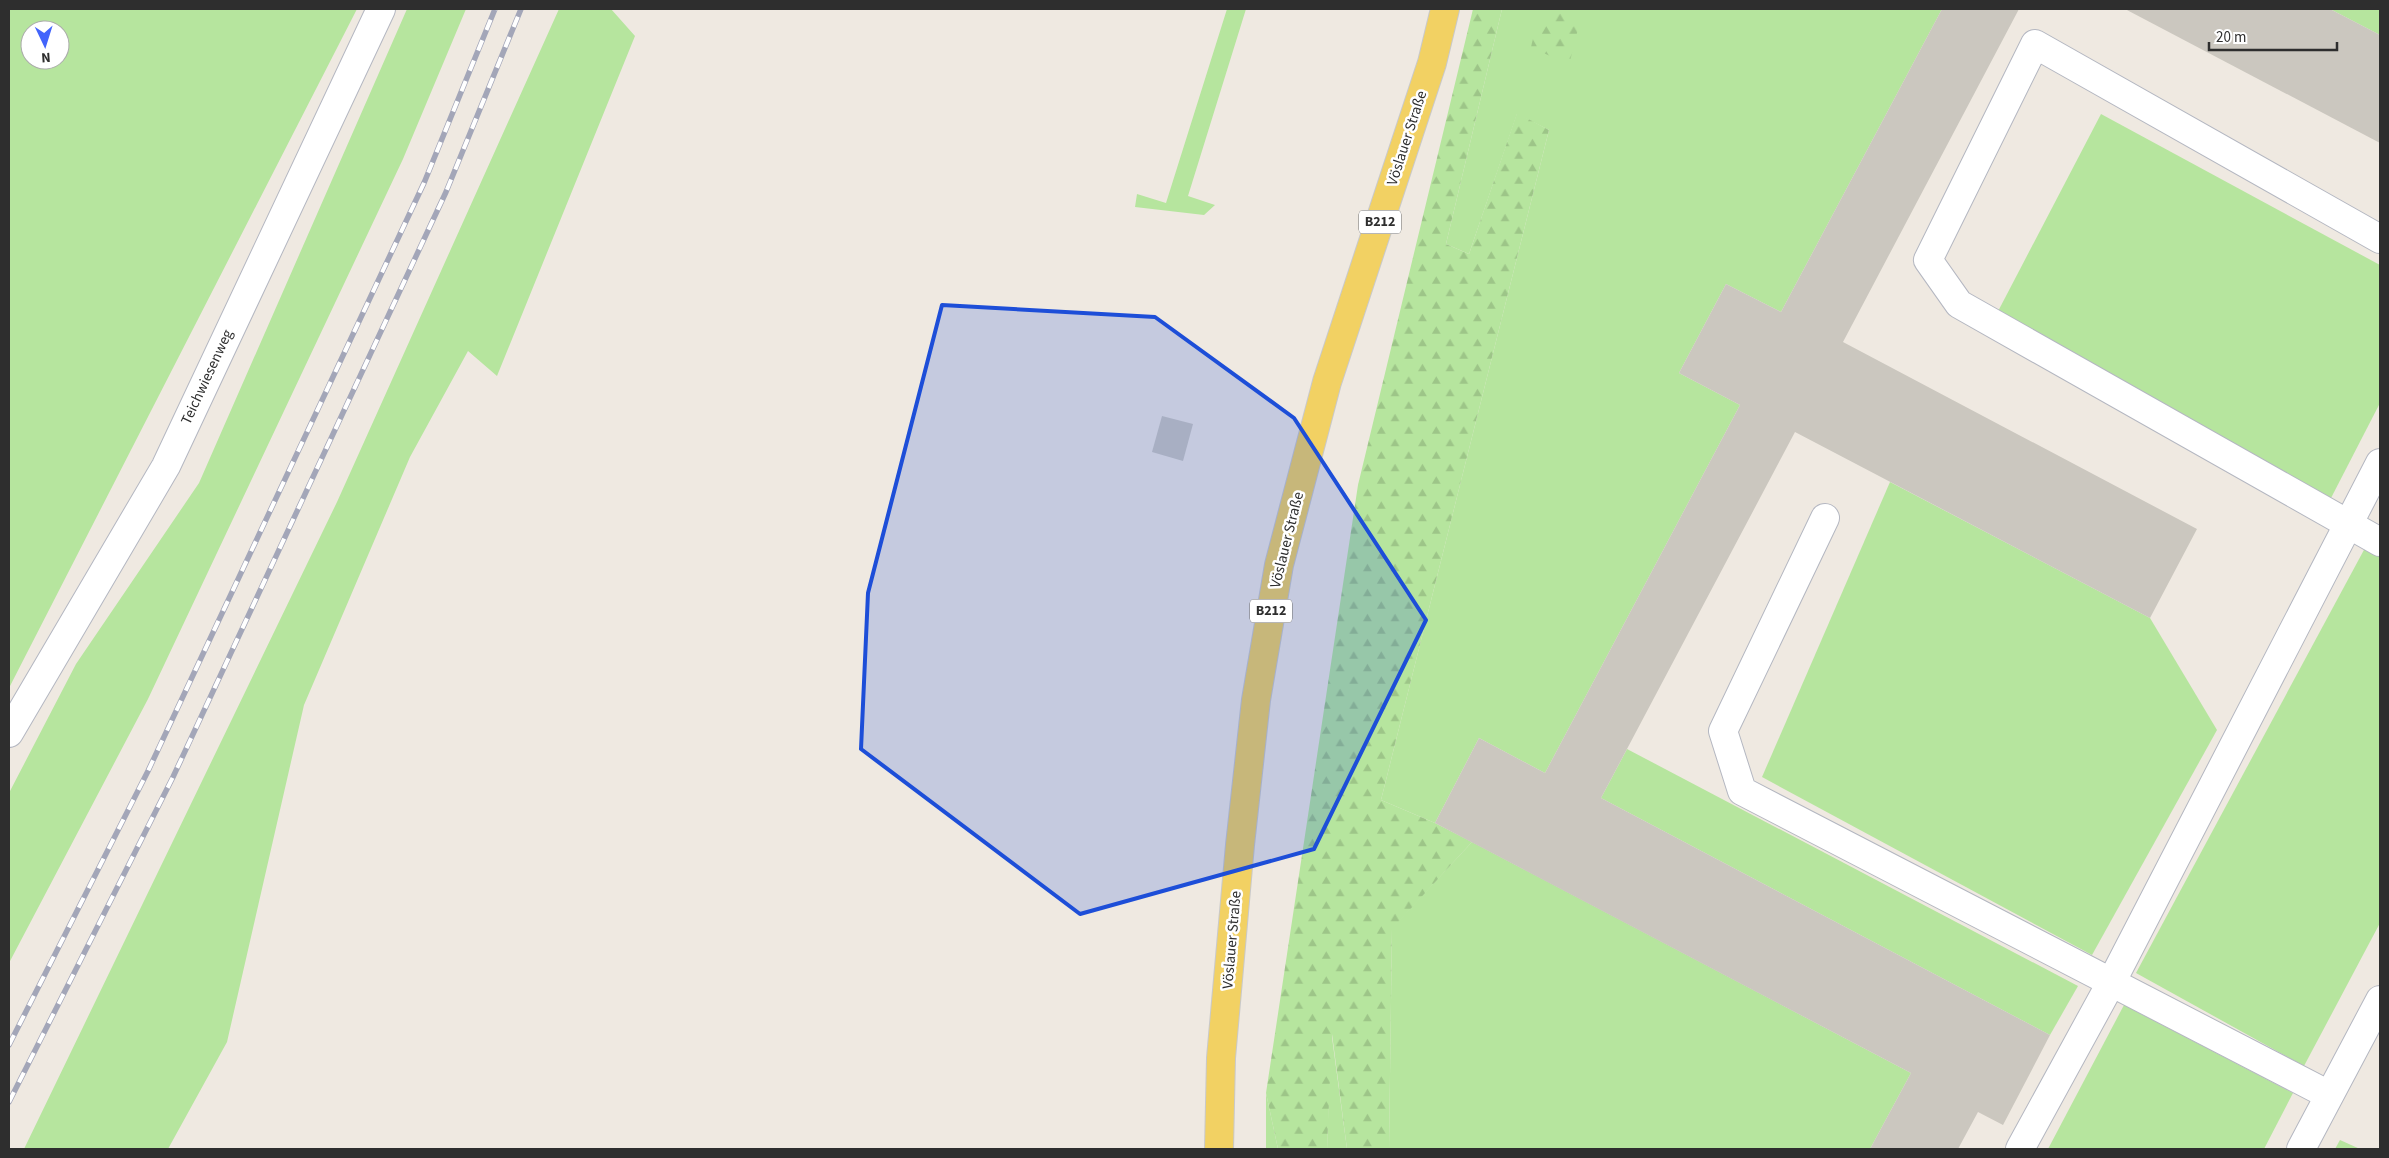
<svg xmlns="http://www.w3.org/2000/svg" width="2389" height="1158" viewBox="0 0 2389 1158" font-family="'Source Sans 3',sans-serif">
<defs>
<pattern id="forest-firs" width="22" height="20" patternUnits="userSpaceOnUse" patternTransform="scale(1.25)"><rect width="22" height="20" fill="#b6e59e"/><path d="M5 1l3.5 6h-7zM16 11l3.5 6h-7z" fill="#9dc588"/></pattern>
</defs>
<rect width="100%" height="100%" fill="#efe9e1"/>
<g fill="#b6e59e" fill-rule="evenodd">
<path d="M9,9H357L9,688ZM30,30H60V60H30Z"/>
<path d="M407,9H466L403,159L148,699L9,963V793L76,664L199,483Z"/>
<path d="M559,9H611L635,36L497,376L468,351L410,457L304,705L227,1042L168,1149H24L337,502Z"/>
<path d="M1227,9H1246L1188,196L1215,205L1204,215L1135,207L1137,194L1166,203Z"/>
<path d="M1502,9H1942L1781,312L1726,284L1679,373L1740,405L1545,773L1479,738L1435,823L1381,800L1549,130L1517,114L1469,254L1446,244Z"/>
<path d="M2330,9H2380V35Z"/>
<path d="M2101,114L2380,265V403L2331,498L1994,319Z"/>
<path d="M1890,482L2150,618L2217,730L2092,955L1762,777Z"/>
<path d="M2365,548L2380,557V923L2304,1066L2136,973Z"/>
<path d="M1627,749L2078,986L2050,1035L1601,798Z"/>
<path d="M1472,842L1911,1073L1870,1149H1389L1392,928Z"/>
<path d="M2124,1005L2293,1093L2264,1149H2048Z"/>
<path d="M1331,1030L1347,1149H1327Z"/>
<path d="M1266,1093L1278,1149H1266Z"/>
<path d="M2340,1140L2360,1149H2335Z"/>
</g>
<g fill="url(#forest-firs)">
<path d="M1473,9H1502L1446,244L1469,254L1517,113L1549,130L1381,800L1435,823L1472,842L1392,929L1389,1149H1347L1332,1034L1327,1149H1278L1266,1093L1358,485Z"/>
<path d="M1540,9H1583L1569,65L1531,47Z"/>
</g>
<g fill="#cbc7bf">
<path d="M1942,9H2019L1843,342L2197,529L2150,618L1795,432L1601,798L2050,1035L2003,1125L1978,1112L1958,1149H1870L1911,1073L1435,823L1479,738L1545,773L1740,405L1679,373L1726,284L1781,312Z"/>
<path d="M2125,9H2330L2380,35V143Z"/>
<path d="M1162,416L1193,424L1183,461L1152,452Z"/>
</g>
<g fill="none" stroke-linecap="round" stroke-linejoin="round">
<g stroke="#b4b7c1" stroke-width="30">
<g id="minor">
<path d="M2380,239L2035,44L1928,260L1959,304L2380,542"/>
<path d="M1825,518L1723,731L1742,791L2329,1095"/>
<path d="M9,733L166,466L381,9"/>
<path d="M2020,1149L2112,981L2380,463"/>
<path d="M2301,1149L2380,1000"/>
</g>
</g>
<g stroke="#c9c9c9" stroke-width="30">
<path id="major" d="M1219,1149L1221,1058L1240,845L1256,700L1279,565L1327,382L1432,63L1445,9"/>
</g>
<use href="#minor" stroke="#fff" stroke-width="28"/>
<use href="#major" stroke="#f2d163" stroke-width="28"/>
<g stroke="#a3a6b8" stroke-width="5.5">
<g id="rail">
<path d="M9,1045L148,771L424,183L495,9"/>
<path d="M9,1102L173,777L446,192L521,9"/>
</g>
</g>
<use href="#rail" stroke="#fff" stroke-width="4" stroke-dasharray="11" stroke-linecap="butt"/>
</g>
<path fill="#1d4ed8" fill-opacity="0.2" stroke="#1d4ed8" stroke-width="4" stroke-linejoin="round" d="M942,305L1155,317L1294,418L1426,620L1314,849L1080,914L861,749L868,593Z"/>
<g text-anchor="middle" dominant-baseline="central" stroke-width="5" stroke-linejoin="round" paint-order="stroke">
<g fill="#fff" stroke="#6d6d6d" stroke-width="1">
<rect x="1359" y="210.5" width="42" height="23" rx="4"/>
<rect x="1250" y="599.5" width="42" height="23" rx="4"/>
</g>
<g font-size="14" font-weight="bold" fill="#2e2e2e">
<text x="1380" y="222">B212</text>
<text x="1271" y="611">B212</text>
</g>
<g font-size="15" fill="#2e2e2e" stroke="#fff">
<text transform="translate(1407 138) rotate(-72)">Vöslauer Straße</text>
<text transform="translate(207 377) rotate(-65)">Teichwiesenweg</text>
<text transform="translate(1287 540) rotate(-76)">Vöslauer Straße</text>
<text transform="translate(1232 940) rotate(-85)">Vöslauer Straße</text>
</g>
</g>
<rect width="2389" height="1158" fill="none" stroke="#2e2e2e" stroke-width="20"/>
<g transform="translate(45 45) rotate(176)"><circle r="24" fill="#ffffff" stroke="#ababab"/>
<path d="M0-4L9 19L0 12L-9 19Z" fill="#4264fb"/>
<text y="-8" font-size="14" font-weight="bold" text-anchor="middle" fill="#2e2e2e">N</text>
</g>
<path d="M2209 42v8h128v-8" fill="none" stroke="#2e2e2e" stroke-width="2.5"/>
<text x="2216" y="42" font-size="15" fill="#2e2e2e" stroke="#ffffff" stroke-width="4" paint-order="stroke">20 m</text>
</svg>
